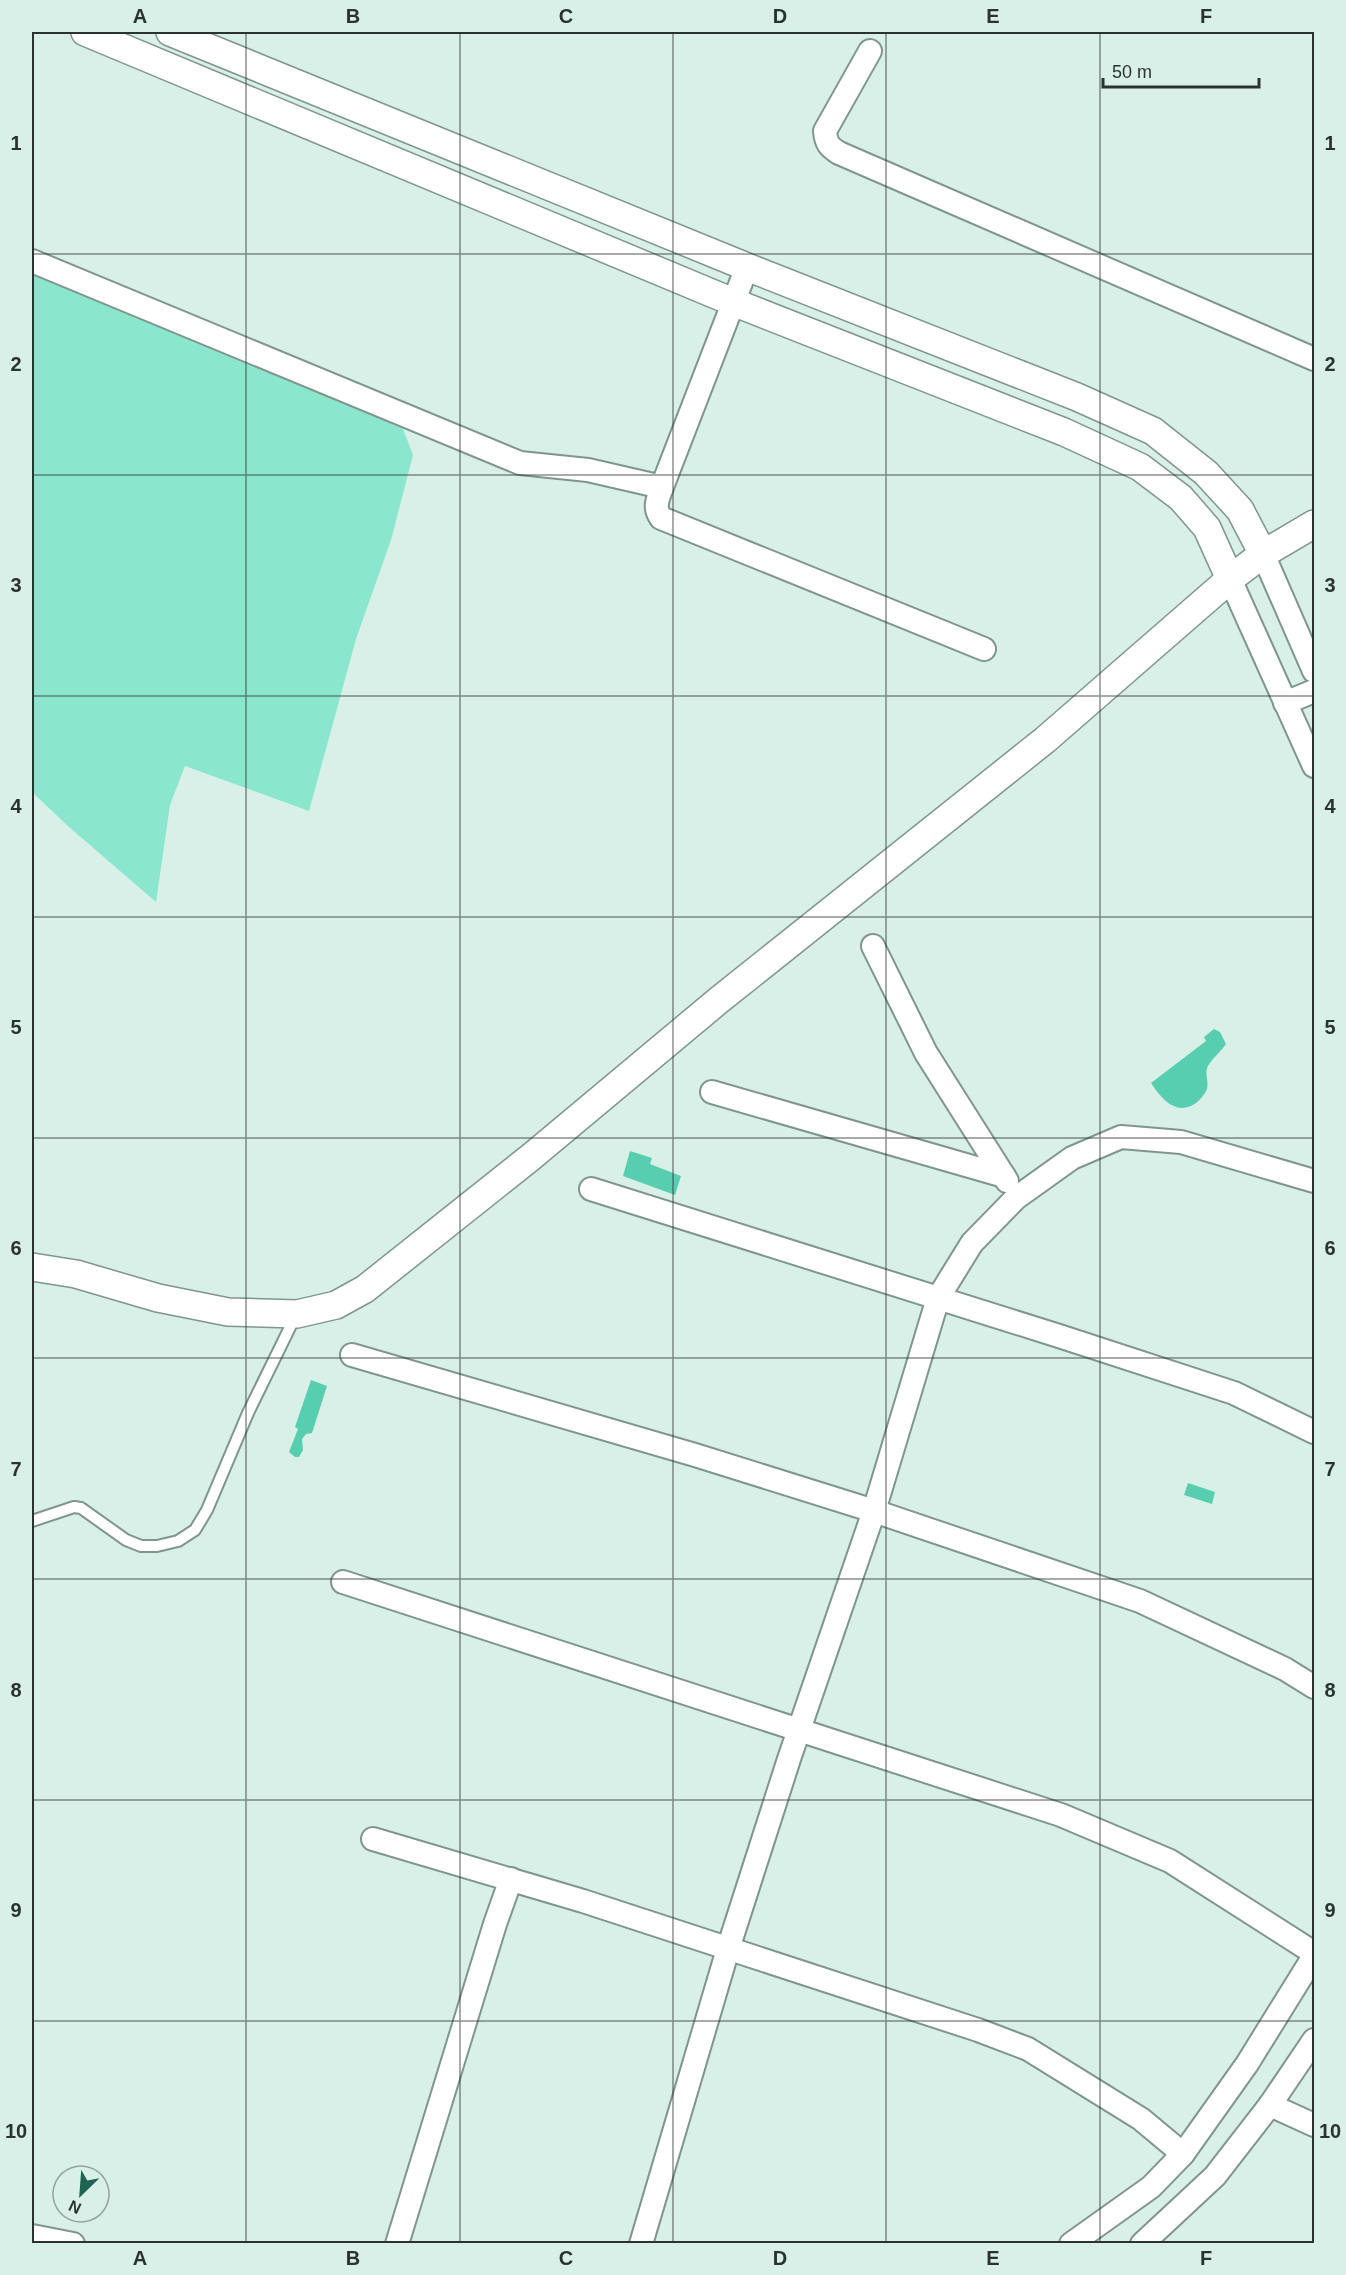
<svg xmlns="http://www.w3.org/2000/svg" width="1346" height="2275" viewBox="0 0 1346 2275" font-family="Arial,sans-serif">
<rect width="100%" height="100%" fill="#d8f0e8"/>
<path fill="#8ae7cd" d="M32,266L174,326L403,429L413,455L391,540L356,639L309,811L185,766L170,805L156,902L69,827L32,792Z"/>
<g fill="#58ceb0">
<path d="M1214,1029L1220,1032L1226,1044C1221,1052 1213,1057 1208,1066C1204,1073 1209,1081 1207,1089C1205,1094 1200,1100 1196,1103C1176,1117 1161,1098 1151,1083L1206,1041L1204,1037Z"/>
<path d="M630,1151L652,1158L650,1164L681,1176L675,1195L623,1176Z"/>
<path d="M311,1380L327,1386L312,1433L306,1434L302,1439L303,1450L299,1457H295L289,1452L298,1429L295,1427Z"/>
<path d="M1188,1483L1215,1492L1212,1504L1184,1495Z"/>
</g>
<g fill="none" stroke-linecap="round" stroke-linejoin="round">
<g stroke="#7f958e" stroke-width="14">
<path id="service" d="M32,1521L74,1507L81,1508L126,1540L141,1546H157L178,1541L195,1530L207,1510L248,1413L296,1315"/>
</g>
<g stroke="#7f958e" stroke-width="26">
<g id="minor">
<path d="M870,51L825,131C826,143 829,147 839,153L1314,359"/>
<path d="M32,261L520,463L588,470L662,487"/>
<path d="M747,267L662,487C658,499 653,507 661,518L984,649"/>
<path d="M1263,554L1314,671"/>
<path d="M1230,579L1314,766"/>
<path d="M1285,703L1314,691"/>
<path d="M873,946L926,1053L1007,1181"/>
<path d="M712,1092L1004,1176"/>
<path d="M591,1189L1059,1336L1234,1393L1314,1432"/>
<path d="M352,1355L695,1455L874,1511L1140,1601L1285,1669L1314,1687"/>
<path d="M343,1582L1061,1815L1170,1861L1314,1953"/>
<path d="M373,1839L583,1901L978,2030L1028,2049L1141,2119L1183,2154"/>
<path d="M1270,2105L1314,2125"/>
<path d="M32,2236L73,2244"/>
<path d="M397,2244L495,1924L511,1879"/>
<path d="M641,2244L728,1949L789,1759L874,1511L938,1298L972,1243L1016,1198L1072,1158L1121,1137L1181,1142L1314,1181"/>
<path d="M1071,2244L1151,2187L1183,2154L1247,2064L1314,1956"/>
<path d="M1142,2244L1215,2176L1270,2105L1314,2040"/>
</g>
</g>
<g stroke="#7f958e" stroke-width="30">
<g id="tertiary">
<path d="M85,32L733,302L1064,432L1140,467L1181,498L1207,528L1230,579"/>
<path d="M170,32L747,267L1077,397L1153,431L1206,473L1240,510L1263,554"/>
<path d="M32,1267L76,1274L158,1298L228,1312L297,1314L336,1305L365,1289L531,1157L719,1000L1045,740L1230,579L1263,554L1314,524"/>
</g>
</g>
<use href="#service" stroke="#fff" stroke-width="10"/>
<use href="#minor" stroke="#fff" stroke-width="22"/>
<use href="#tertiary" stroke="#fff" stroke-width="27"/>
</g>
<path fill="none" stroke="#2a3330" stroke-width="1.5" stroke-opacity="0.55" d="M246,32V2244M460,32V2244M673,32V2244M886,32V2244M1100,32V2244M32,254H1314M32,475H1314M32,696H1314M32,917H1314M32,1138H1314M32,1358H1314M32,1579H1314M32,1800H1314M32,2021H1314"/>
<rect width="1346" height="2275" fill="none" stroke="#d8f0e8" stroke-width="66"/>
<g transform="translate(81 2194) rotate(205)"><circle r="28" fill="#d8f0e8" stroke="#92a49e" stroke-width="1.5"/>
<path d="M0-4.5L10 22L0 15L-10 22Z" fill="#206353"/>
<text y="-9" font-size="16" font-weight="bold" text-anchor="middle" fill="#2a3330">N</text>
</g>
<path d="M1103 78v9h156v-9" fill="none" stroke="#2a3330" stroke-width="3"/>
<text x="1112" y="78" font-size="18" fill="#2a3330" stroke="#d8f0e8" stroke-width="4.5" paint-order="stroke">50 m</text>
<rect x="33" y="33" width="1280" height="2209" fill="none" stroke="#2a3330" stroke-width="2"/>
<g font-size="20" text-anchor="middle" font-weight="bold" fill="#2a3330">
<text x="140" y="23">A</text>
<text x="353" y="23">B</text>
<text x="566" y="23">C</text>
<text x="780" y="23">D</text>
<text x="993" y="23">E</text>
<text x="1206" y="23">F</text>
<text x="16" y="150">1</text>
<text x="1330" y="150">1</text>
<text x="16" y="371">2</text>
<text x="1330" y="371">2</text>
<text x="16" y="592">3</text>
<text x="1330" y="592">3</text>
<text x="16" y="813">4</text>
<text x="1330" y="813">4</text>
<text x="16" y="1034">5</text>
<text x="1330" y="1034">5</text>
<text x="16" y="1255">6</text>
<text x="1330" y="1255">6</text>
<text x="16" y="1476">7</text>
<text x="1330" y="1476">7</text>
<text x="16" y="1697">8</text>
<text x="1330" y="1697">8</text>
<text x="16" y="1917">9</text>
<text x="1330" y="1917">9</text>
<text x="16" y="2138">10</text>
<text x="1330" y="2138">10</text>
<text x="140" y="2265">A</text>
<text x="353" y="2265">B</text>
<text x="566" y="2265">C</text>
<text x="780" y="2265">D</text>
<text x="993" y="2265">E</text>
<text x="1206" y="2265">F</text>
</g>
</svg>
